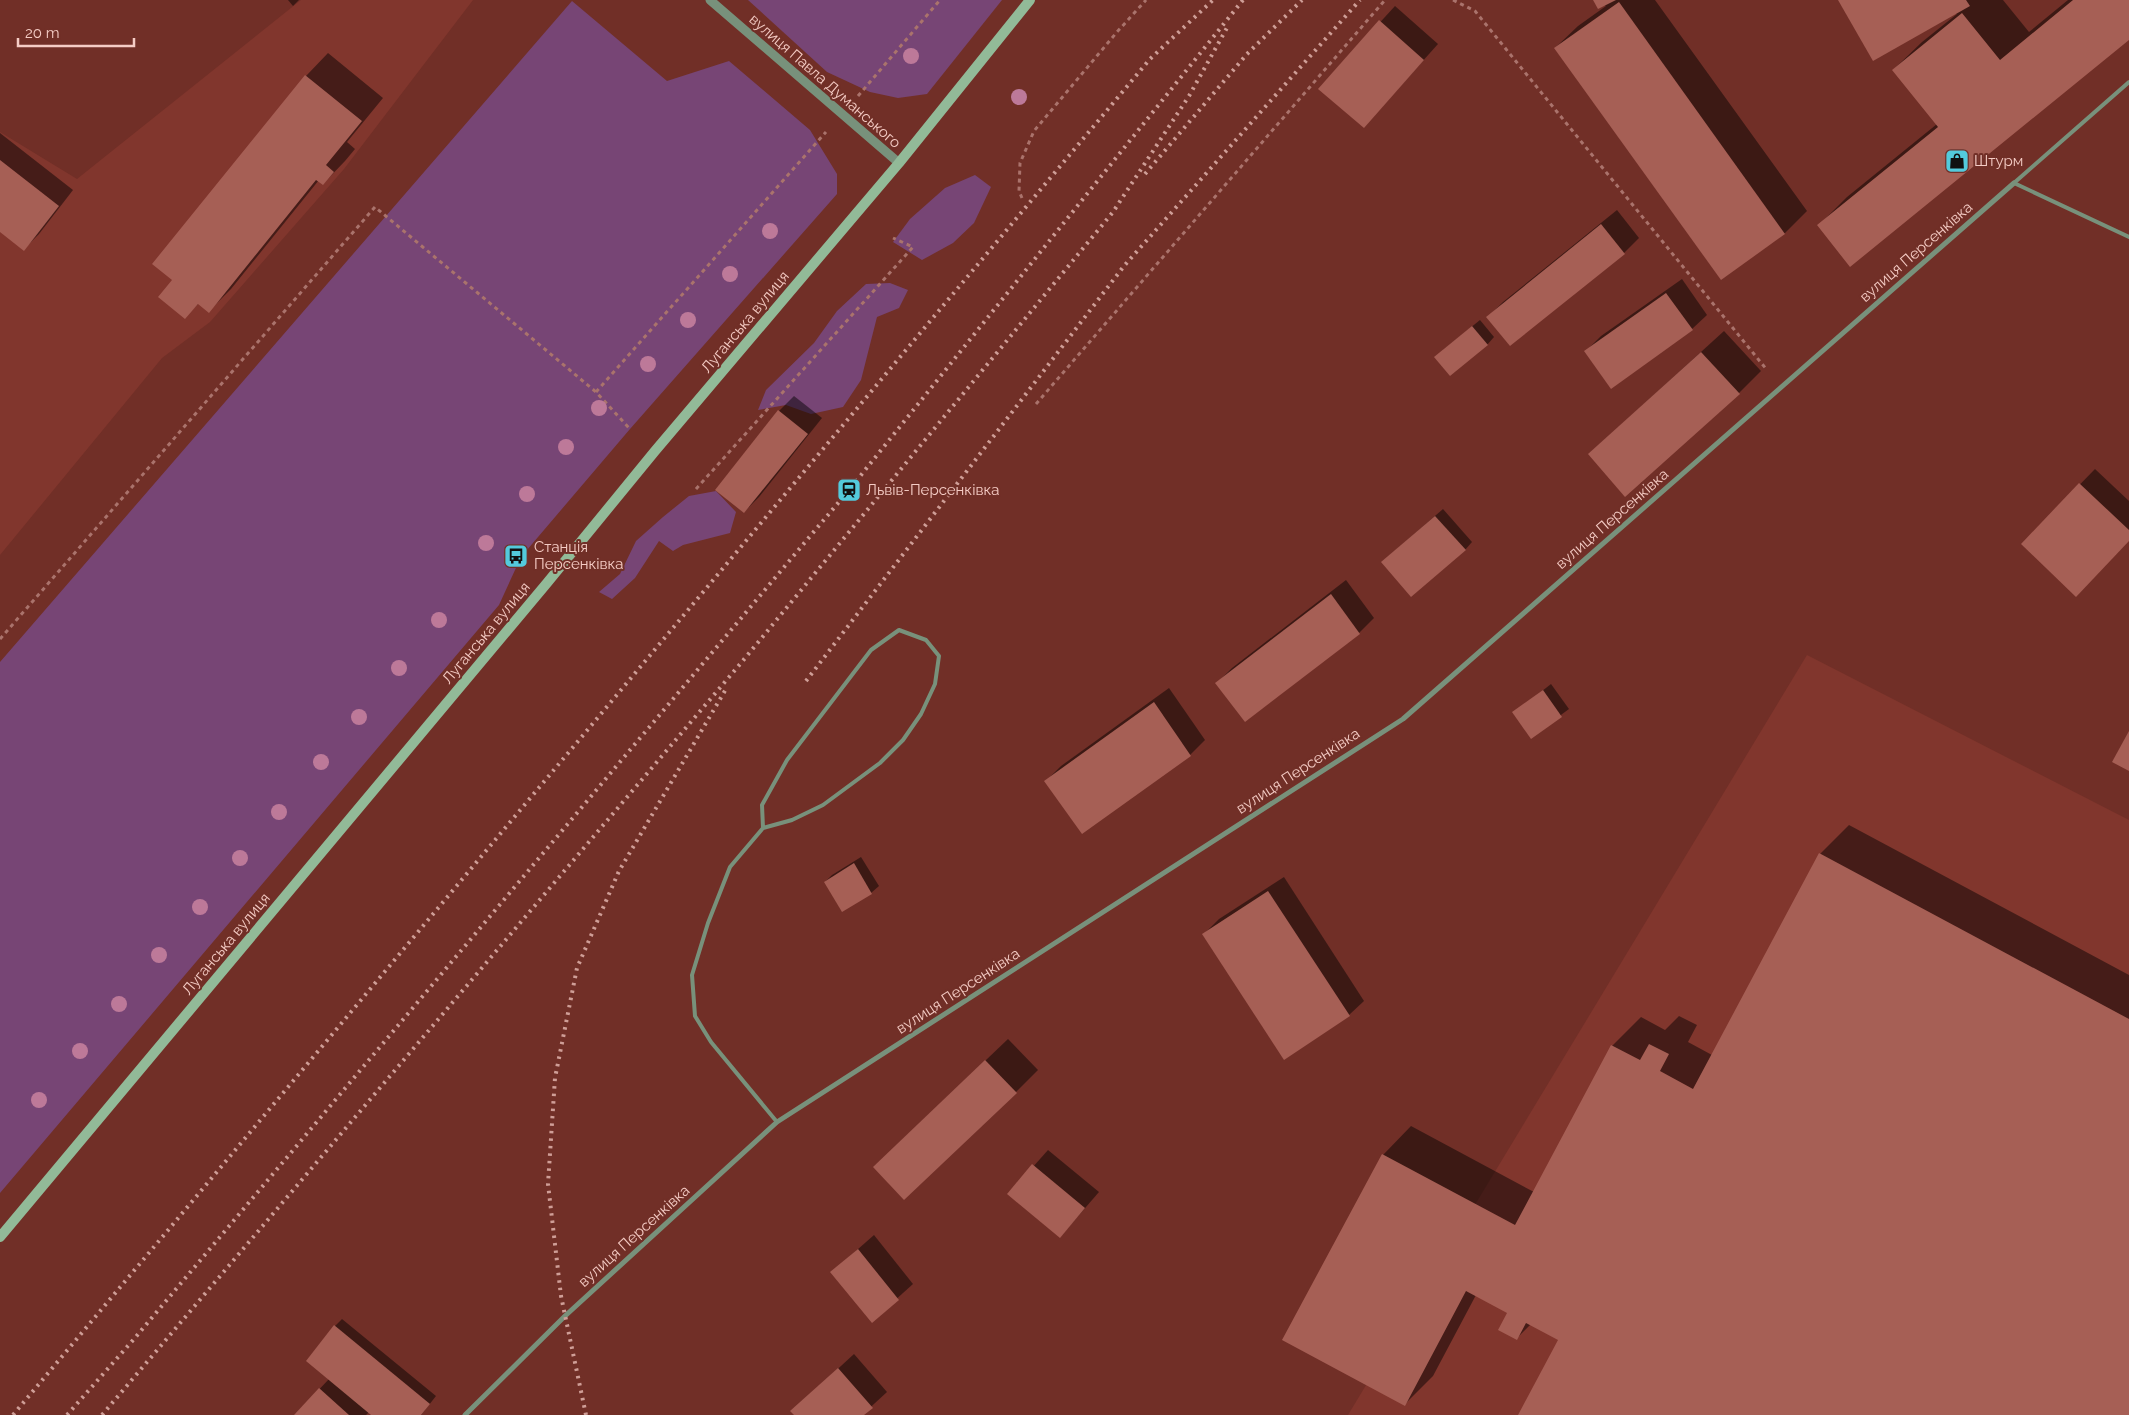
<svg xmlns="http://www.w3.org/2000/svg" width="2129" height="1415" viewBox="0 0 2129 1415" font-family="Raleway,sans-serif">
<rect width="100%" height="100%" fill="#712f27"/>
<g fill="#81362d">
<path d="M301,0H473L344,169L210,322L162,358L0,555V132L77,179Z"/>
<path d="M1807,655L2129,820V1415H1348Z"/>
</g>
<g fill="#774575">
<path d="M748,0H1002L927,94L898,98L870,92L827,72Z"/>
<path d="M572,1L667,81L729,61L810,130L837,174V194L630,429L521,557L499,605L0,1193V662Z"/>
<path d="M975,175L991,187L974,223L953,243L922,260L893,242L910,219L945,188Z"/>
<path d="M890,283L908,290L899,308L877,317L861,380L843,407L811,414L786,405L758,410L766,390L814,343L837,311L866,284Z"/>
<path d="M716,491L736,512L730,533L683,545L673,551L659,541L635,578L612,599L599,592L620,574L636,541L663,517L689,496Z"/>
</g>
<g fill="#0007">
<path d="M288,0H299L293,6Z"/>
<path d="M1594,0H1655L1807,211L1785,233L1721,279L1555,48L1578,26L1606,6Z"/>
<path d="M1840,0H2003L2029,32L2068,0H2129V38L1818,226L1847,197L1937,124L1893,70L1922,42L1957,14Z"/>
<path d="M1395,6L1438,44L1378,111L1320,88Z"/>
<path d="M328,53L383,98L347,142L355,149L345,161L323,184L319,180L231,289L209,311L199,303L185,317L173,280L306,76Z"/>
<path d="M0,133L73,190L39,234L24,249L0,230Z"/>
<path d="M1617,210L1639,238L1624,253L1488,317L1503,302Z"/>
<path d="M1682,279L1707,315L1692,329L1586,351L1601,336Z"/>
<path d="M1480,320L1494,337L1487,345L1443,350Z"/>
<path d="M1724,331L1761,371L1739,393L1589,454Z"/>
<path d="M794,396L822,418L759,497L744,512L779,411Z"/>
<path d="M2095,469L2129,501V540L2022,544Z"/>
<path d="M1443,509L1472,542L1465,550L1390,555Z"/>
<path d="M1346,580L1374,618L1359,633L1246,720L1217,683L1232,668Z"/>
<path d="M1551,684L1569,709L1531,737L1514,713Z"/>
<path d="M1169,688L1205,740L1190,755L1082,832L1046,781L1061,766Z"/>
<path d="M1849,825L2129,975V1415H1519L1559,1340L1531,1324L1517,1338L1508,1313L1476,1295L1433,1376L1405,1404L1383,1155L1411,1126L1534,1192L1612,1046L1641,1017L1665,1030L1679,1016L1697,1025L1688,1042L1712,1055L1820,854Z"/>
<path d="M861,857L879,886L871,893L842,911L825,882L832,875Z"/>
<path d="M1284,877L1364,1001L1349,1015L1204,934L1219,919Z"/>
<path d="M1008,1039L1038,1070L1016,1092L897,1145Z"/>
<path d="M1048,1150L1099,1192L1060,1237L1009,1194Z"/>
<path d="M874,1235L913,1284L872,1321L832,1272Z"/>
<path d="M342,1319L436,1396L421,1415H373L369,1412L366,1415H295L329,1379L335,1326Z"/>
<path d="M854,1354L887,1392L862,1415H796L792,1411Z"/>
</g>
<g fill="#a65f55">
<path d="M1593,0H1616L1598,9Z"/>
<path d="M1838,0H1966L1970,6L1873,61Z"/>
<path d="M2073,0H2129V40L1850,267L1817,225L1938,127L1892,70L1962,13L2000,60Z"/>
<path d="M1619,2L1785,234L1721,280L1554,48Z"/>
<path d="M1379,20L1424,60L1364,128L1318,89Z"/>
<path d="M305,75L362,121L326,165L334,172L323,185L316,180L209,313L198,304L185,319L158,297L172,280L152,264Z"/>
<path d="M0,160L59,206L24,251L0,232Z"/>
<path d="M1601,224L1625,254L1510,346L1486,317Z"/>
<path d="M1666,293L1693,330L1611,389L1584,351Z"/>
<path d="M1472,326L1488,345L1450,376L1434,357Z"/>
<path d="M1701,352L1740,394L1625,497L1588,454Z"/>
<path d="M778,410L808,434L744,513L715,490Z"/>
<path d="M2079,483L2129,530V541L2076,597L2021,544Z"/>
<path d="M1435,516L1466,550L1411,597L1381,562Z"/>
<path d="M1331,594L1360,634L1245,722L1215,683Z"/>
<path d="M1543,690L1562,717L1531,739L1512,712Z"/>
<path d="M1154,702L1191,756L1082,834L1044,781Z"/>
<path d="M2129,731V771L2112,762Z"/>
<path d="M1819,853L2129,1019V1415H1518L1558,1340L1526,1323L1517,1340L1498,1330L1507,1313L1466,1291L1405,1406L1282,1340L1382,1154L1515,1225L1611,1045L1640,1060L1649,1044L1669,1054L1660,1071L1693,1089Z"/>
<path d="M854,863L872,894L842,912L824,882Z"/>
<path d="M1268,891L1350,1016L1284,1060L1202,934Z"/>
<path d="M985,1060L1017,1093L904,1200L873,1167Z"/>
<path d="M1032,1164L1085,1208L1060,1238L1007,1194Z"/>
<path d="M858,1249L899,1300L872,1323L830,1272Z"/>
<path d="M334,1325L430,1404L421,1415H371L306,1361Z"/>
<path d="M838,1368L873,1408L864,1415H794L790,1411Z"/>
<path d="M319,1388L349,1415H294Z"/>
</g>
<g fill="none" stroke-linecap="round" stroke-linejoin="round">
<g stroke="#aa736c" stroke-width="3" stroke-dasharray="4 4" stroke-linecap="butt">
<path d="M1453,0L1475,11L1767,370"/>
<path d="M858,96L940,0"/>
<path d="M1022,198L1019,191L1020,163L1034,131L1117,32L1146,0"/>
<path d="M596,392L826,132"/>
<path d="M1036,404L1385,0"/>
<path d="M696,489L913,247L893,238"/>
<path d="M0,639L375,207L596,392L630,429"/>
</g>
<g stroke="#78917b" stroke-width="4">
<path d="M2129,82L2014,183L2129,237"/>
<path d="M763,828L762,805L787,760L871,650L899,630L926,640L939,656L935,684L921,714L903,740L880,763L823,805L792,820L763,828L730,867L708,923L692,975L695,1016L711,1042L777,1122"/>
</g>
<path stroke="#78917b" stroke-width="5" d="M465,1415L565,1316L777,1122L1403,719L2014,183"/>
<path stroke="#78917b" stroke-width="9" d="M710,0L899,163"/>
<path stroke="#92ba98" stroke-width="10" d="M0,1237L547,583L655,451L899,163L1030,0"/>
<g stroke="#cf9e97" stroke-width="4" stroke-dasharray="2.5 5" stroke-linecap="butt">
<path d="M1145,174L1247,54L1302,0"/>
<path d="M806,681L1124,266L1360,0"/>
<path d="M13,1415L1150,59L1213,0"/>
<path d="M67,1415L134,1339L849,490L1243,0"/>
<path d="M102,1415L741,663L1113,212L1189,96L1228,26"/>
<path d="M586,1415L561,1296L548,1184L555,1078L577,968L619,871L726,689"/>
</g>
</g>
<g fill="#bd7999">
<circle cx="911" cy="56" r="8"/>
<circle cx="1019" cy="97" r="8"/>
<circle cx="770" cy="231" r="8"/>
<circle cx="730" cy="274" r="8"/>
<circle cx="688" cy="320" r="8"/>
<circle cx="648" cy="364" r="8"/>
<circle cx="599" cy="408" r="8"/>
<circle cx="566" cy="447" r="8"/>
<circle cx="527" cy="494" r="8"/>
<circle cx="486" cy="543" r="8"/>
<circle cx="439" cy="620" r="8"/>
<circle cx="399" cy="668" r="8"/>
<circle cx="359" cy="717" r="8"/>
<circle cx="321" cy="762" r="8"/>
<circle cx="279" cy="812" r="8"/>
<circle cx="240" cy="858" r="8"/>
<circle cx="200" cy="907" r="8"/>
<circle cx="159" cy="955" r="8"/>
<circle cx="119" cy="1004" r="8"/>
<circle cx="80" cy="1051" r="8"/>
<circle cx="39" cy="1100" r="8"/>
</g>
<defs>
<g id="shop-square" transform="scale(1.25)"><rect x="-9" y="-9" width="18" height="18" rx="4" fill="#53cadc" stroke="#712f27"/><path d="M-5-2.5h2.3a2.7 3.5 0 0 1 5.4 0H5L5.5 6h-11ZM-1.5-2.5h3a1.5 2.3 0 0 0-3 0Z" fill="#111"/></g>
<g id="station-square" transform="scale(1.25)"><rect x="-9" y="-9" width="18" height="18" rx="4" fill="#53cadc" stroke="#712f27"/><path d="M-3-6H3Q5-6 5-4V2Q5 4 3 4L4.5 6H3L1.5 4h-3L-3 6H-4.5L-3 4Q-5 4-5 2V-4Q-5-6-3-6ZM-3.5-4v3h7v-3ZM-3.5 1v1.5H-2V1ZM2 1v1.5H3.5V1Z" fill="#111"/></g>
<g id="bus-square" transform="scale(1.25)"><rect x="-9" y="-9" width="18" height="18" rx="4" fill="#53cadc" stroke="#712f27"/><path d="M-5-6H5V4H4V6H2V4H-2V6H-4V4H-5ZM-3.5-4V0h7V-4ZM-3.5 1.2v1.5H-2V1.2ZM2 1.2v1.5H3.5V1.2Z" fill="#111"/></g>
</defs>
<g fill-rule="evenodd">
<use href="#shop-square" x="1957" y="161"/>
<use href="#station-square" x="849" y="490"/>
<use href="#bus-square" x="516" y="556"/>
</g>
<g text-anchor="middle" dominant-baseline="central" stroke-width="4" stroke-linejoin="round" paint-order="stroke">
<g font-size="15" fill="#f5ccc5" stroke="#712f27">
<text transform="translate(825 81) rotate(41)">вулиця Павла Думанського</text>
<text transform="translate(1916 252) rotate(-41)">вулиця Персенківка</text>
<text transform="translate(745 322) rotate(-50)">Луганська вулиця</text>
<text transform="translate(1612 519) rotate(-41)">вулиця Персенківка</text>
<text transform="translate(486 633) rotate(-50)">Луганська вулиця</text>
<text transform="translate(1298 771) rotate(-33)">вулиця Персенківка</text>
<text transform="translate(226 944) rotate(-50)">Луганська вулиця</text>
<text transform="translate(958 991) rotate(-33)">вулиця Персенківка</text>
<text transform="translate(634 1236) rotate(-42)">вулиця Персенківка</text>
</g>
<g font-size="15" fill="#f5ccc5" stroke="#712f27" text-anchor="start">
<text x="1974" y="161">Штурм</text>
<text x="866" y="490">Львів-Персенківка</text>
<text x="534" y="547">Станція<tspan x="534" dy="17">Персенківка</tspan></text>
</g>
</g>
<path d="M18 38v8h116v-8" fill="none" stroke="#f5ccc5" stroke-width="2.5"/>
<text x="25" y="38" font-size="15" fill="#f5ccc5" stroke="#712f27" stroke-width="4" paint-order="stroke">20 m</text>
</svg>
